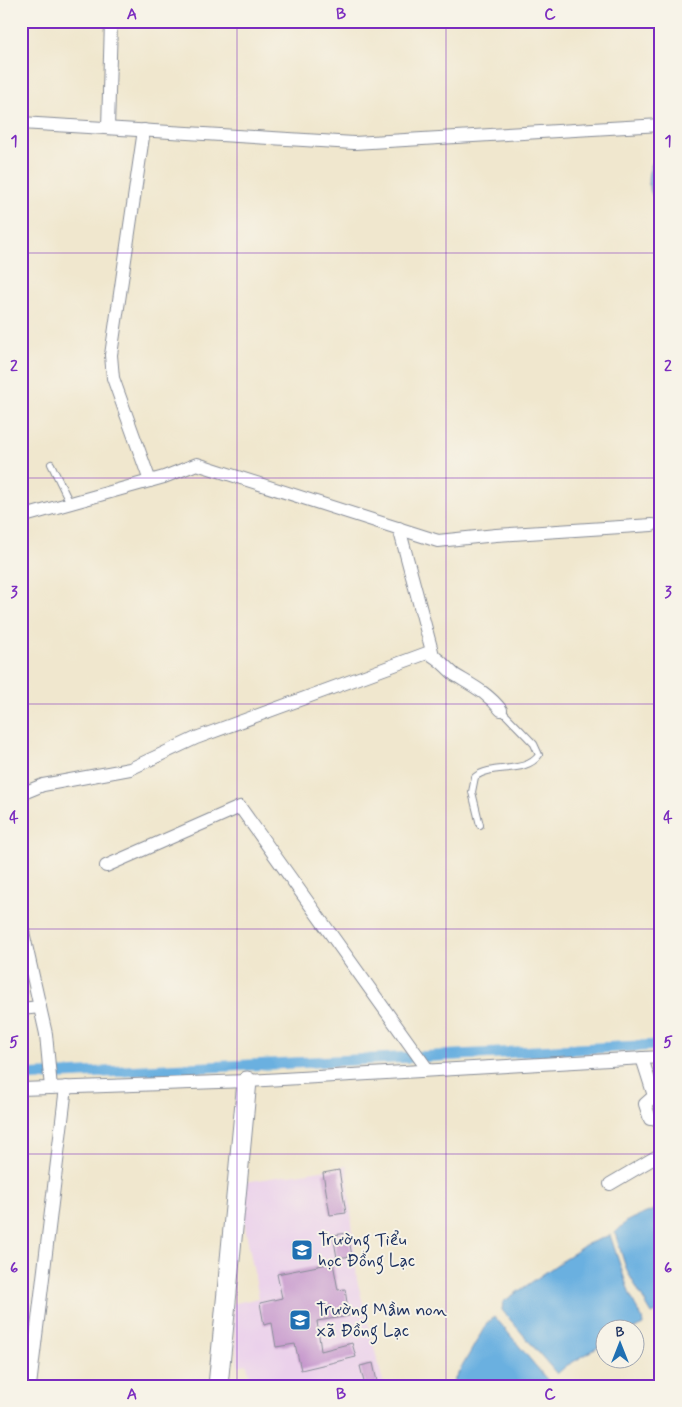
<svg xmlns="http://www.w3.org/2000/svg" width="682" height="1407" viewBox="0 0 682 1407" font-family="Mynerve,sans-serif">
<rect width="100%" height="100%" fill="#f7f3e8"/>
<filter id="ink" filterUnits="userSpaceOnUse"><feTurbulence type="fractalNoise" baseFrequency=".02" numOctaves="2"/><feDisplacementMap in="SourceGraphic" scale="10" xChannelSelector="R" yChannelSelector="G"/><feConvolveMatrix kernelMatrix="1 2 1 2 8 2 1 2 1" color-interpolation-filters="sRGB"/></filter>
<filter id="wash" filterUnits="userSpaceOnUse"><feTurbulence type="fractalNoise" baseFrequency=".0096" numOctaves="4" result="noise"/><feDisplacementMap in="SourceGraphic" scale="20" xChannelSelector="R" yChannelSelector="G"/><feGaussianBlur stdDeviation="1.12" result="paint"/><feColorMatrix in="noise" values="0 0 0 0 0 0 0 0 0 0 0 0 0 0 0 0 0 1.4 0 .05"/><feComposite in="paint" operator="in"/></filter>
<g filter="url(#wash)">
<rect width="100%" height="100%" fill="#f0e7ce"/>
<path fill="#ebd1eb" d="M347,1166L357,1280L384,1386H251L247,1364L238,1366L231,1304L259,1298L244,1221L245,1182Z"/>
<g fill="#6ab0e0" stroke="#42709f">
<path d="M661,147V212C645,182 643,178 661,147Z"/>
<path d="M661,1207V1310L652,1314L627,1271L615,1233L627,1221Z"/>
<path d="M610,1235L630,1295L642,1318L643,1325L634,1329L604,1330V1344L566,1366L557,1374L502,1310L503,1302L585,1245Z"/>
<path d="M495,1317L549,1382L547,1386H451L487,1323Z"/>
</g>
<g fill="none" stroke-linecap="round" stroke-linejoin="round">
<path stroke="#6ab0e0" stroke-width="11" d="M21,1076L661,1045"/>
</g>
<g id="blocks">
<g fill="#c79ace">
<path d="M339,1170L346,1213L330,1215L323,1173Z"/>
<path d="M348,1233L352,1256L337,1258L333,1235Z"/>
<path d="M333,1263L338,1290L345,1289L349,1316L317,1321L321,1351L352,1343L356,1357L301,1370L295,1344L276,1347L272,1323L264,1325L260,1303L282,1298L277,1274Z"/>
<path d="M373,1363L378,1386H365L360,1366Z"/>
</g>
</g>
</g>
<g filter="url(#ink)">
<use href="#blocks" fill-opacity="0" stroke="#868b96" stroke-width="1"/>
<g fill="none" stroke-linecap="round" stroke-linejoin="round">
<g stroke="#868b96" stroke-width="8">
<g id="lane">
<path d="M51,464L70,503"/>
<path d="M480,825L472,792L475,777C492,763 525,775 539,755L534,744L501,710"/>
</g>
</g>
<g stroke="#868b96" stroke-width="14">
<g id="street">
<path d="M21,123L354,143L661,125"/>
<path d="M108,128L111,21"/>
<path d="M144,130L111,355L113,378L150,481"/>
<path d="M21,517L164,477L197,464L438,541L496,535L652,525"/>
<path d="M399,528L433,655"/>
<path d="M21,794L43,785L130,769L196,738L427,653C439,657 446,668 455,675C473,686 488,693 501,710"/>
<path d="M106,866L240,807L428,1070"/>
<path d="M21,923L46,1034L51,1088"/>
<path d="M21,1009L40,1007"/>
<path d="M642,1058L654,1096L645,1104L650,1119"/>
<path d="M21,1089L247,1081L661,1057"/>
<path d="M610,1184L661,1154"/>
<path d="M30,1386L66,1087"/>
</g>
</g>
<g stroke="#868b96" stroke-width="21">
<path id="secondary" d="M218,1386L247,1081"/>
</g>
<use href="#lane" stroke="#fff" stroke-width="6"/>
<use href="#street" stroke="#fff" stroke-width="12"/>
<use href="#secondary" stroke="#fff" stroke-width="19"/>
</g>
</g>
<path fill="none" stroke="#7b2cbf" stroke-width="1" stroke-opacity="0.55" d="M237,21V1386M446,21V1386M21,253H661M21,478H661M21,704H661M21,929H661M21,1154H661"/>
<defs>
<g id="school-square" transform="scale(1.125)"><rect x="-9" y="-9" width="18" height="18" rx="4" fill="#1f6fb2" stroke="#f7f3e8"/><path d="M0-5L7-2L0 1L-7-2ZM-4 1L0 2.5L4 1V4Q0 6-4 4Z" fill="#fff"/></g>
</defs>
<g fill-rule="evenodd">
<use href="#school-square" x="302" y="1250"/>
<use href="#school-square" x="300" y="1320"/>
</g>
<g text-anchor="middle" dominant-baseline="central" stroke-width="4" stroke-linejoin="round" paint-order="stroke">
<g font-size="18" fill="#1b2f5e" stroke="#f7f3e8" text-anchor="start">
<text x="318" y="1240">Trường Tiểu<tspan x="318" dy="21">học Đồng Lạc</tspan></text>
<text x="316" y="1310">Trường Mầm non<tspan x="316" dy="21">xã Đồng Lạc</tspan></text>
</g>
</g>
<rect width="682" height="1407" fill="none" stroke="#f7f3e8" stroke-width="55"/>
<g transform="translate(620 1344)"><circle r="24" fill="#f7f3e8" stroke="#9fa5b1"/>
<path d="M0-4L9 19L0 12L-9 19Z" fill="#1f6fb2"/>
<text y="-8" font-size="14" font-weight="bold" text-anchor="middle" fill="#1b2f5e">B</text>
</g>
<rect x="28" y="28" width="626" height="1352" fill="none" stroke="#7b2cbf" stroke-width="2"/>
<g font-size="16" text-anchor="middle" font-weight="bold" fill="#7b2cbf">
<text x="132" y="19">A</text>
<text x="341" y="19">B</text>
<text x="550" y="19">C</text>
<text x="14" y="146">1</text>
<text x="668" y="146">1</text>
<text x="14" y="371">2</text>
<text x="668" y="371">2</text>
<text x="14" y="597">3</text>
<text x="668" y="597">3</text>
<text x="14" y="822">4</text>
<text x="668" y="822">4</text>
<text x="14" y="1047">5</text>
<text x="668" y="1047">5</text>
<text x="14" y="1273">6</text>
<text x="668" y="1273">6</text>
<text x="132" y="1399">A</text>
<text x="341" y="1399">B</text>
<text x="550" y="1399">C</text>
</g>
</svg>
